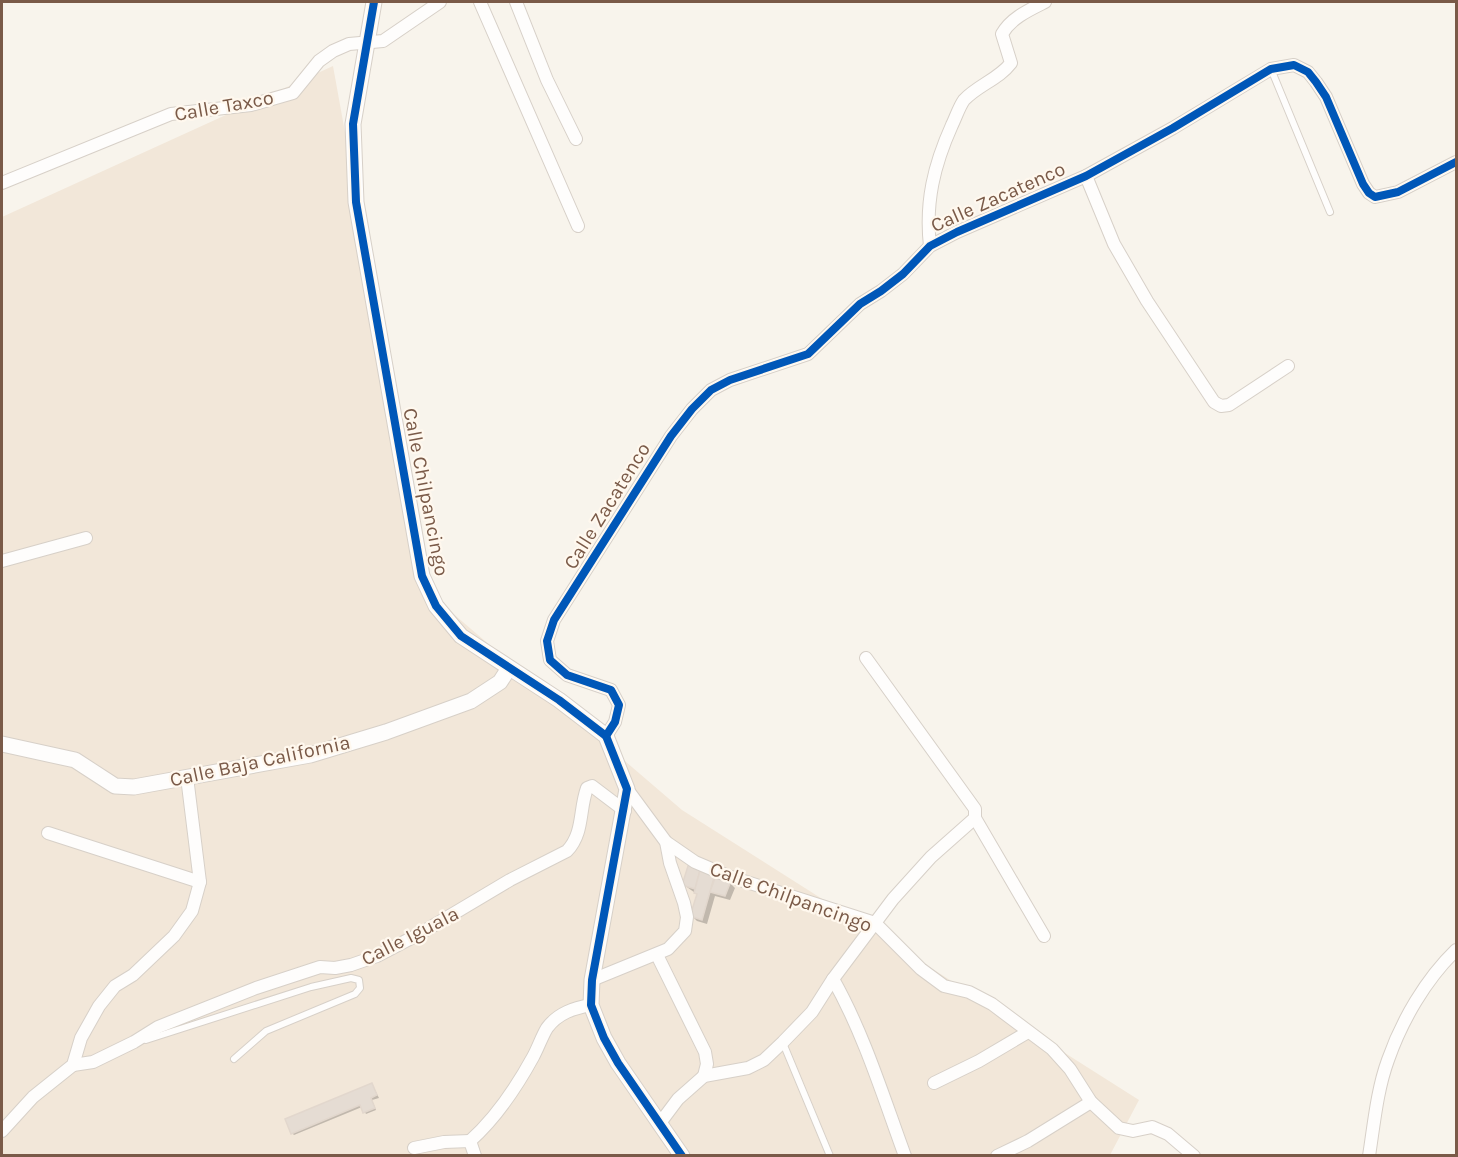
<svg xmlns="http://www.w3.org/2000/svg" width="1458" height="1157" viewBox="0 0 1458 1157" font-family="Karla,sans-serif">
<rect width="100%" height="100%" fill="#f8f4ec"/>
<path fill="#f2e7d9" d="M333,66L428,592L682,810L1139,1100L1110,1155H2V217Z"/>
<g fill="#0003">
<path d="M690,865L730,883L735,888L730,900L715,896L707,924L697,921L692,916L698,895L684,885Z"/>
<path d="M372,1084L379,1098L372,1100L376,1110L366,1114L362,1107L294,1135L292,1133Z"/>
</g>
<g fill="#e5dcd3" stroke="#e2d7cd" stroke-width="1.5">
<path d="M689,863L701,867L695,889L682,885Z"/>
<path d="M700,870L715,874L702,920L690,916L697,894L694,893Z"/>
<path d="M716,875L731,881L725,896L710,892Z"/>
<path d="M372,1083L377,1095L371,1098L375,1108L363,1113L360,1105L291,1134L285,1119Z"/>
</g>
<g fill="none" stroke-linecap="round" stroke-linejoin="round">
<g stroke="#d7d0c8" stroke-width="8">
<g id="service">
<path d="M1271,69L1330,212"/>
<path d="M146,1040L311,987L351,978L359,980L360,988L355,994L266,1031L234,1059"/>
<path d="M783,1043L830,1156"/>
</g>
</g>
<g stroke="#d7d0c8" stroke-width="14">
<g id="minor">
<path d="M480,2L578,226"/>
<path d="M516,2L547,80L576,139"/>
<path d="M1086,176L1114,244L1147,301L1214,402L1221,406L1229,405L1288,366"/>
<path d="M2,183L171,114L251,105L293,93L319,61L333,51L349,44L383,41L440,2"/>
<path d="M930,246C925,202 934,165 952,125C956,117 959,107 964,100C978,85 999,79 1011,63L1002,34C1011,18 1029,10 1045,2"/>
<path d="M2,561L86,538"/>
<path d="M606,736L615,722L619,705L611,690L567,675L550,660L547,641L554,620L671,436L692,409L711,390L730,380L808,354L860,304L881,291L903,274L930,246L957,232L1086,176L1173,128L1271,69L1294,65L1308,72L1316,82L1326,97L1363,184L1369,193L1375,197L1398,192L1456,162"/>
<path d="M975,818L1044,936"/>
<path d="M48,833L200,882"/>
<path d="M666,842L695,862L728,876L875,923L921,969L944,986L969,992L992,1004L1052,1049L1070,1069L1091,1102L1119,1128L1133,1131L1152,1127L1168,1134L1194,1156"/>
<path d="M657,955L705,1052L707,1064L704,1076"/>
<path d="M833,979C864,1034 883,1096 905,1156"/>
<path d="M592,980L668,949L685,931L687,917L684,903L670,863L666,842L627,789"/>
<path d="M73,1065L93,1062L134,1042L158,1027L256,988L320,967L335,968L351,965L377,956L421,933L510,880L567,851C584,833 579,810 587,788L592,786L625,811"/>
<path d="M934,1083L979,1061L1028,1032"/>
<path d="M660,1123L678,1099L704,1076L748,1068L764,1060L783,1042L812,1012L833,979L893,899L931,857L975,818V809L866,658"/>
<path d="M2,1131L33,1097L73,1065L81,1038L99,1006L115,986L133,975L174,936L192,911L200,882L187,777"/>
<path d="M414,1148L444,1142L470,1141"/>
<path d="M475,1156L470,1141C497,1117 516,1088 533,1057C538,1048 542,1036 547,1028C558,1013 574,1008 591,1005"/>
<path d="M997,1156L1028,1141L1091,1102"/>
<path d="M1369,1156C1374,1124 1377,1090 1388,1060C1402,1020 1426,979 1456,950"/>
</g>
</g>
<g stroke="#d7d0c8" stroke-width="17">
<g id="tertiary">
<path d="M374,2L353,124L356,202L422,576L436,606L461,636L559,700L606,736L627,789L592,980L591,1005L604,1038L618,1063L682,1156"/>
<path d="M2,744L75,760L115,786L134,787L310,755L386,732L471,701L500,682L509,668"/>
</g>
</g>
<use href="#service" stroke="#fefdfc" stroke-width="6"/>
<use href="#minor" stroke="#fefdfc" stroke-width="12"/>
<use href="#tertiary" stroke="#fefdfc" stroke-width="15"/>
<g stroke="#fff8ee" stroke-width="11">
<g id="cycleway">
<path d="M374,2L353,124L356,202L422,576L436,606L461,636L559,700L606,736L627,789L592,980L591,1005L604,1038L618,1063L682,1156"/>
<path d="M606,736L615,722L619,705L611,690L567,675L550,660L547,641L554,620L671,436L692,409L711,390L730,380L808,354L860,304L881,291L903,274L930,246L957,232L1086,176L1173,128L1271,69L1294,65L1308,72L1316,82L1326,97L1363,184L1369,193L1375,197L1398,192L1456,162"/>
</g>
</g>
<use href="#cycleway" stroke="#0057b8" stroke-width="8"/>
</g>
<g text-anchor="middle" dominant-baseline="central" stroke-width="4.5" stroke-linejoin="round" paint-order="stroke">
<g font-size="20" fill="#7a5a48" stroke="#fff8ee">
<text transform="translate(224 106) rotate(-10)">Calle Taxco</text>
<text transform="translate(998 197) rotate(-24)">Calle Zacatenco</text>
<text transform="translate(426 492) rotate(79)">Calle Chilpancingo</text>
<text transform="translate(607 506) rotate(-58)">Calle Zacatenco</text>
<text transform="translate(260 761) rotate(-12)">Calle Baja California</text>
<text transform="translate(791 897) rotate(20)">Calle Chilpancingo</text>
<text transform="translate(410 936) rotate(-27)">Calle Iguala</text>
</g>
</g>
<rect width="1458" height="1157" fill="none" stroke="#7a5a48" stroke-width="6"/>
</svg>
